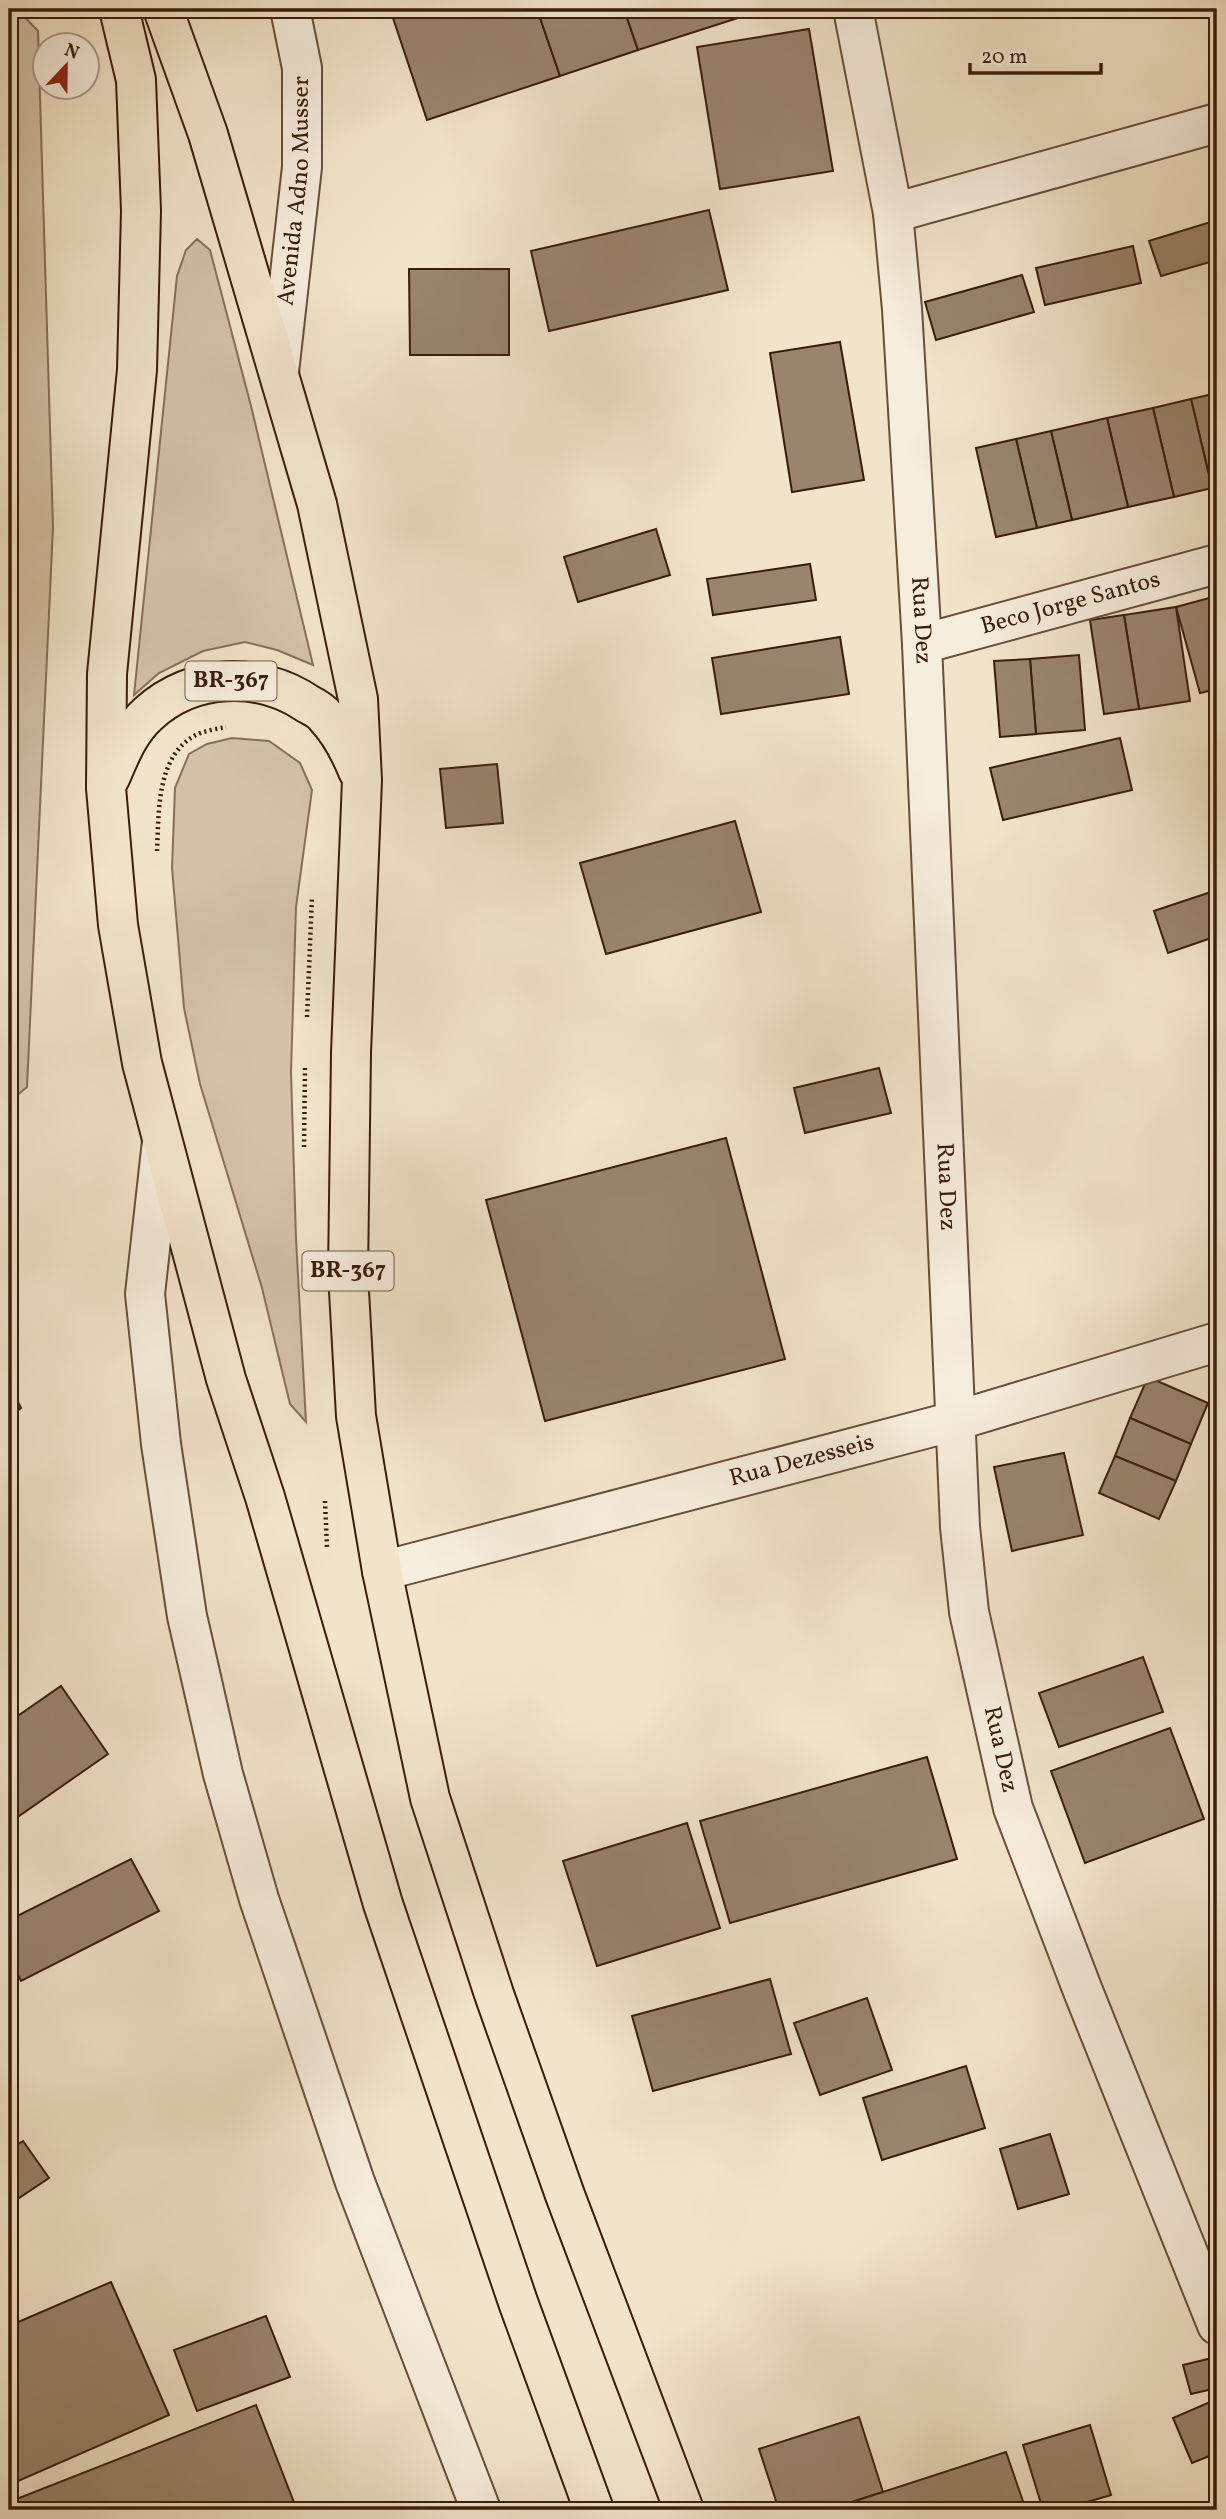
<svg xmlns="http://www.w3.org/2000/svg" width="1226" height="2519" viewBox="0 0 1226 2519" font-family="Vollkorn,serif">
<rect width="100%" height="100%" fill="#f2e4ca"/>
<filter id="stains"><feTurbulence type="fractalNoise" baseFrequency=".00286" numOctaves="4"/><feColorMatrix values="0 0 0 0 .2 0 0 0 0 .09 0 0 0 0 .02 0 0 0 .5 -.17"/></filter>
<radialGradient id="worn" r=".72"><stop offset=".6" stop-color="#630" stop-opacity="0"/><stop offset="1" stop-color="#630" stop-opacity=".3"/></radialGradient>
<g fill="#d3c2a9" stroke="#86705a" stroke-width="2">
<path d="M9,9H17L38,31L53,527L27,1087L9,1102Z"/>
<path d="M197,239L210,250L251,406L313,665L277,650L245,642L203,651L159,673L134,695L177,276L186,250Z"/>
<path d="M232,738L269,741L300,763L312,790L296,907L291,1072L296,1239L306,1422L290,1404L262,1288L200,1084L184,1008L172,868L175,788L189,754L207,744Z"/>
</g>
<g fill="#99846e" stroke="#391d0a" stroke-width="2">
<path d="M390,9H537L560,76L427,120Z"/>
<path d="M537,9H624L638,50L560,76Z"/>
<path d="M624,9H766L638,50Z"/>
<path d="M809,29L833,171L720,189L697,47Z"/>
<path d="M709,210L728,290L549,331L531,251Z"/>
<path d="M1217,220V260L1161,276L1149,241Z"/>
<path d="M1133,246L1141,283L1045,305L1036,268Z"/>
<path d="M409,269H509V355H410Z"/>
<path d="M1022,275L1034,312L936,340L925,302Z"/>
<path d="M840,342L864,480L792,492L770,353Z"/>
<path d="M1217,393V487L1212,488L1191,399Z"/>
<path d="M1191,399L1212,488L1174,497L1153,408Z"/>
<path d="M1153,408L1174,497L1128,507L1107,418Z"/>
<path d="M1107,418L1128,507L1072,520L1051,431Z"/>
<path d="M1051,431L1072,520L1037,528L1016,439Z"/>
<path d="M1016,439L1037,528L996,537L976,448Z"/>
<path d="M656,529L670,575L578,602L564,557Z"/>
<path d="M810,564L816,600L713,615L707,579Z"/>
<path d="M1213,597L1217,611V689L1200,693L1176,607Z"/>
<path d="M1176,607L1190,701L1139,709L1124,615Z"/>
<path d="M1124,615L1139,709L1104,714L1090,620Z"/>
<path d="M840,637L849,694L721,714L712,658Z"/>
<path d="M1079,655L1085,730L1036,734L1030,659Z"/>
<path d="M1030,659L1036,734L1000,737L994,661Z"/>
<path d="M1120,738L1132,790L1003,820L990,768Z"/>
<path d="M497,764L503,823L446,828L440,769Z"/>
<path d="M735,821L761,912L606,954L580,863Z"/>
<path d="M1217,890V936L1168,953L1154,911Z"/>
<path d="M879,1068L891,1113L805,1133L794,1088Z"/>
<path d="M726,1138L785,1359L545,1421L486,1200Z"/>
<path d="M1148,1377L1208,1403L1191,1444L1130,1418Z"/>
<path d="M1217,1378V1407L1212,1379Z"/>
<path d="M9,1383L21,1408L9,1418Z"/>
<path d="M1130,1418L1191,1444L1176,1481L1115,1456Z"/>
<path d="M1064,1453L1083,1535L1012,1551L994,1467Z"/>
<path d="M1115,1456L1176,1481L1159,1519L1099,1493Z"/>
<path d="M1143,1657L1163,1712L1059,1747L1039,1693Z"/>
<path d="M61,1686L108,1754L9,1823V1722Z"/>
<path d="M1170,1728L1204,1819L1085,1863L1051,1771Z"/>
<path d="M927,1757L957,1859L730,1923L700,1821Z"/>
<path d="M687,1823L720,1928L597,1966L563,1861Z"/>
<path d="M131,1859L159,1911L21,1981L9,1957V1920Z"/>
<path d="M770,1979L791,2054L653,2091L632,2016Z"/>
<path d="M867,1998L892,2070L820,2095L794,2023Z"/>
<path d="M966,2066L985,2128L882,2160L863,2098Z"/>
<path d="M1050,2134L1069,2194L1018,2209L1000,2149Z"/>
<path d="M23,2141L49,2178L13,2202L9,2196V2150Z"/>
<path d="M111,2282L169,2415L9,2485V2326Z"/>
<path d="M266,2316L290,2377L197,2411L174,2350Z"/>
<path d="M1216,2357L1217,2388L1191,2394L1183,2365Z"/>
<path d="M1217,2399V2453L1192,2463L1173,2418Z"/>
<path d="M256,2405L297,2510H9V2502Z"/>
<path d="M859,2417L883,2492L827,2510H779L759,2449Z"/>
<path d="M1090,2425L1111,2495L1060,2510H1043L1023,2445Z"/>
<path d="M1006,2452L1026,2510H827L883,2492Z"/>
<path d="M1146,2505L1147,2510H1128Z"/>
</g>
<g fill="none" stroke-linecap="round" stroke-linejoin="round">
<g stroke="#674f3a" stroke-width="42">
<g id="street">
<path id="s1" d="M853,9L893,213L902,309L922,644L960,1527L969,1612L1013,1808L1083,1991L1217,2325"/>
<path d="M893,213L1217,123"/>
<path id="s2" d="M279,372L302,167V68L290,9"/>
<path id="s3" d="M922,644L1217,564"/>
<path d="M162,1141L145,1294L161,1444L187,1616L223,1774L259,1899L355,2182L481,2510"/>
<path id="s4" d="M382,1571L955,1421L1217,1342"/>
</g>
</g>
<g stroke="#391d0a" stroke-width="42">
<g id="primary">
<path d="M119,9L136,80L141,211L137,370L107,674L106,788L118,925L142,1063L226,1379L265,1497L383,1904L518,2302L594,2510"/>
<path d="M163,9L208,134L317,504L358,699L362,780L351,1053L348,1273L356,1416L382,1571L430,1798L494,1994L565,2195L684,2510"/>
<path d="M110,778C120,755 129,731 148,714C192,673 260,671 308,704C314,707 321,711 325,716C341,733 350,751 358,771"/>
</g>
</g>
<g stroke="#391d0a" stroke-width="4.5" stroke-dasharray="2 3.5" stroke-linecap="butt">
<path d="M157,851C159,813 156,758 194,736C203,731 216,729 226,727"/>
<path d="M307,1017L312,897"/>
<path d="M304,1147L305,1068"/>
<path d="M325,1501L327,1548"/>
</g>
<use href="#street" stroke="#f7eddd" stroke-width="38"/>
<use href="#primary" stroke="#f2e4ca" stroke-width="38"/>
</g>
<g text-anchor="middle" dominant-baseline="central" stroke-width="5" stroke-linejoin="round" paint-order="stroke">
<g fill="#f7eddd" stroke="#725b49" stroke-width="2">
<rect x="185.5" y="661.5" width="91" height="39" rx="5"/>
<rect x="302.5" y="1251.5" width="91" height="39" rx="5"/>
</g>
<g font-size="23" font-weight="bold" fill="#391d0a">
<text x="231" y="681">BR-367</text>
<text x="348" y="1271">BR-367</text>
</g>
<g font-size="24" fill="#391d0a" stroke="#f7eddd">
<text stroke="none"><textPath href="#s2" startOffset="182">Avenida Adno Musser</textPath></text>
<text stroke="none"><textPath href="#s3" startOffset="154">Beco Jorge Santos</textPath></text>
<text stroke="none"><textPath href="#s1" startOffset="616">Rua Dez</textPath></text>
<text stroke="none"><textPath href="#s1" startOffset="1183">Rua Dez</textPath></text>
<text stroke="none"><textPath href="#s4" startOffset="434">Rua Dezesseis</textPath></text>
<text stroke="none"><textPath href="#s1" startOffset="1750">Rua Dez</textPath></text>
</g>
</g>
<rect width="1226" height="2519" fill="none" stroke="#f2e4ca" stroke-width="35"/>
<rect x="10" y="10" width="1205" height="2498" fill="none" stroke="#391d0a" stroke-width="3.5"/>
<rect x="18" y="18" width="1191" height="2484" fill="none" stroke="#391d0a" stroke-width="2"/>
<g transform="translate(66 66) rotate(22)"><circle r="33" fill="#f7eddd" stroke="#ab9a89" stroke-width="2"/>
<path d="M0-5L12 26L0 18L-12 26Z" fill="#8f2418"/>
<text y="-10" font-size="19" font-weight="bold" text-anchor="middle" fill="#391d0a">N</text>
</g>
<path d="M970 63v10h131v-10" fill="none" stroke="#391d0a" stroke-width="3.5"/>
<text x="981" y="63" font-size="21" fill="#391d0a" stroke="#f7eddd" stroke-width="5" paint-order="stroke">20 m</text>
<rect width="100%" height="100%" filter="url(#stains)"/>
<rect width="100%" height="100%" fill="url(#worn)"/>
</svg>
